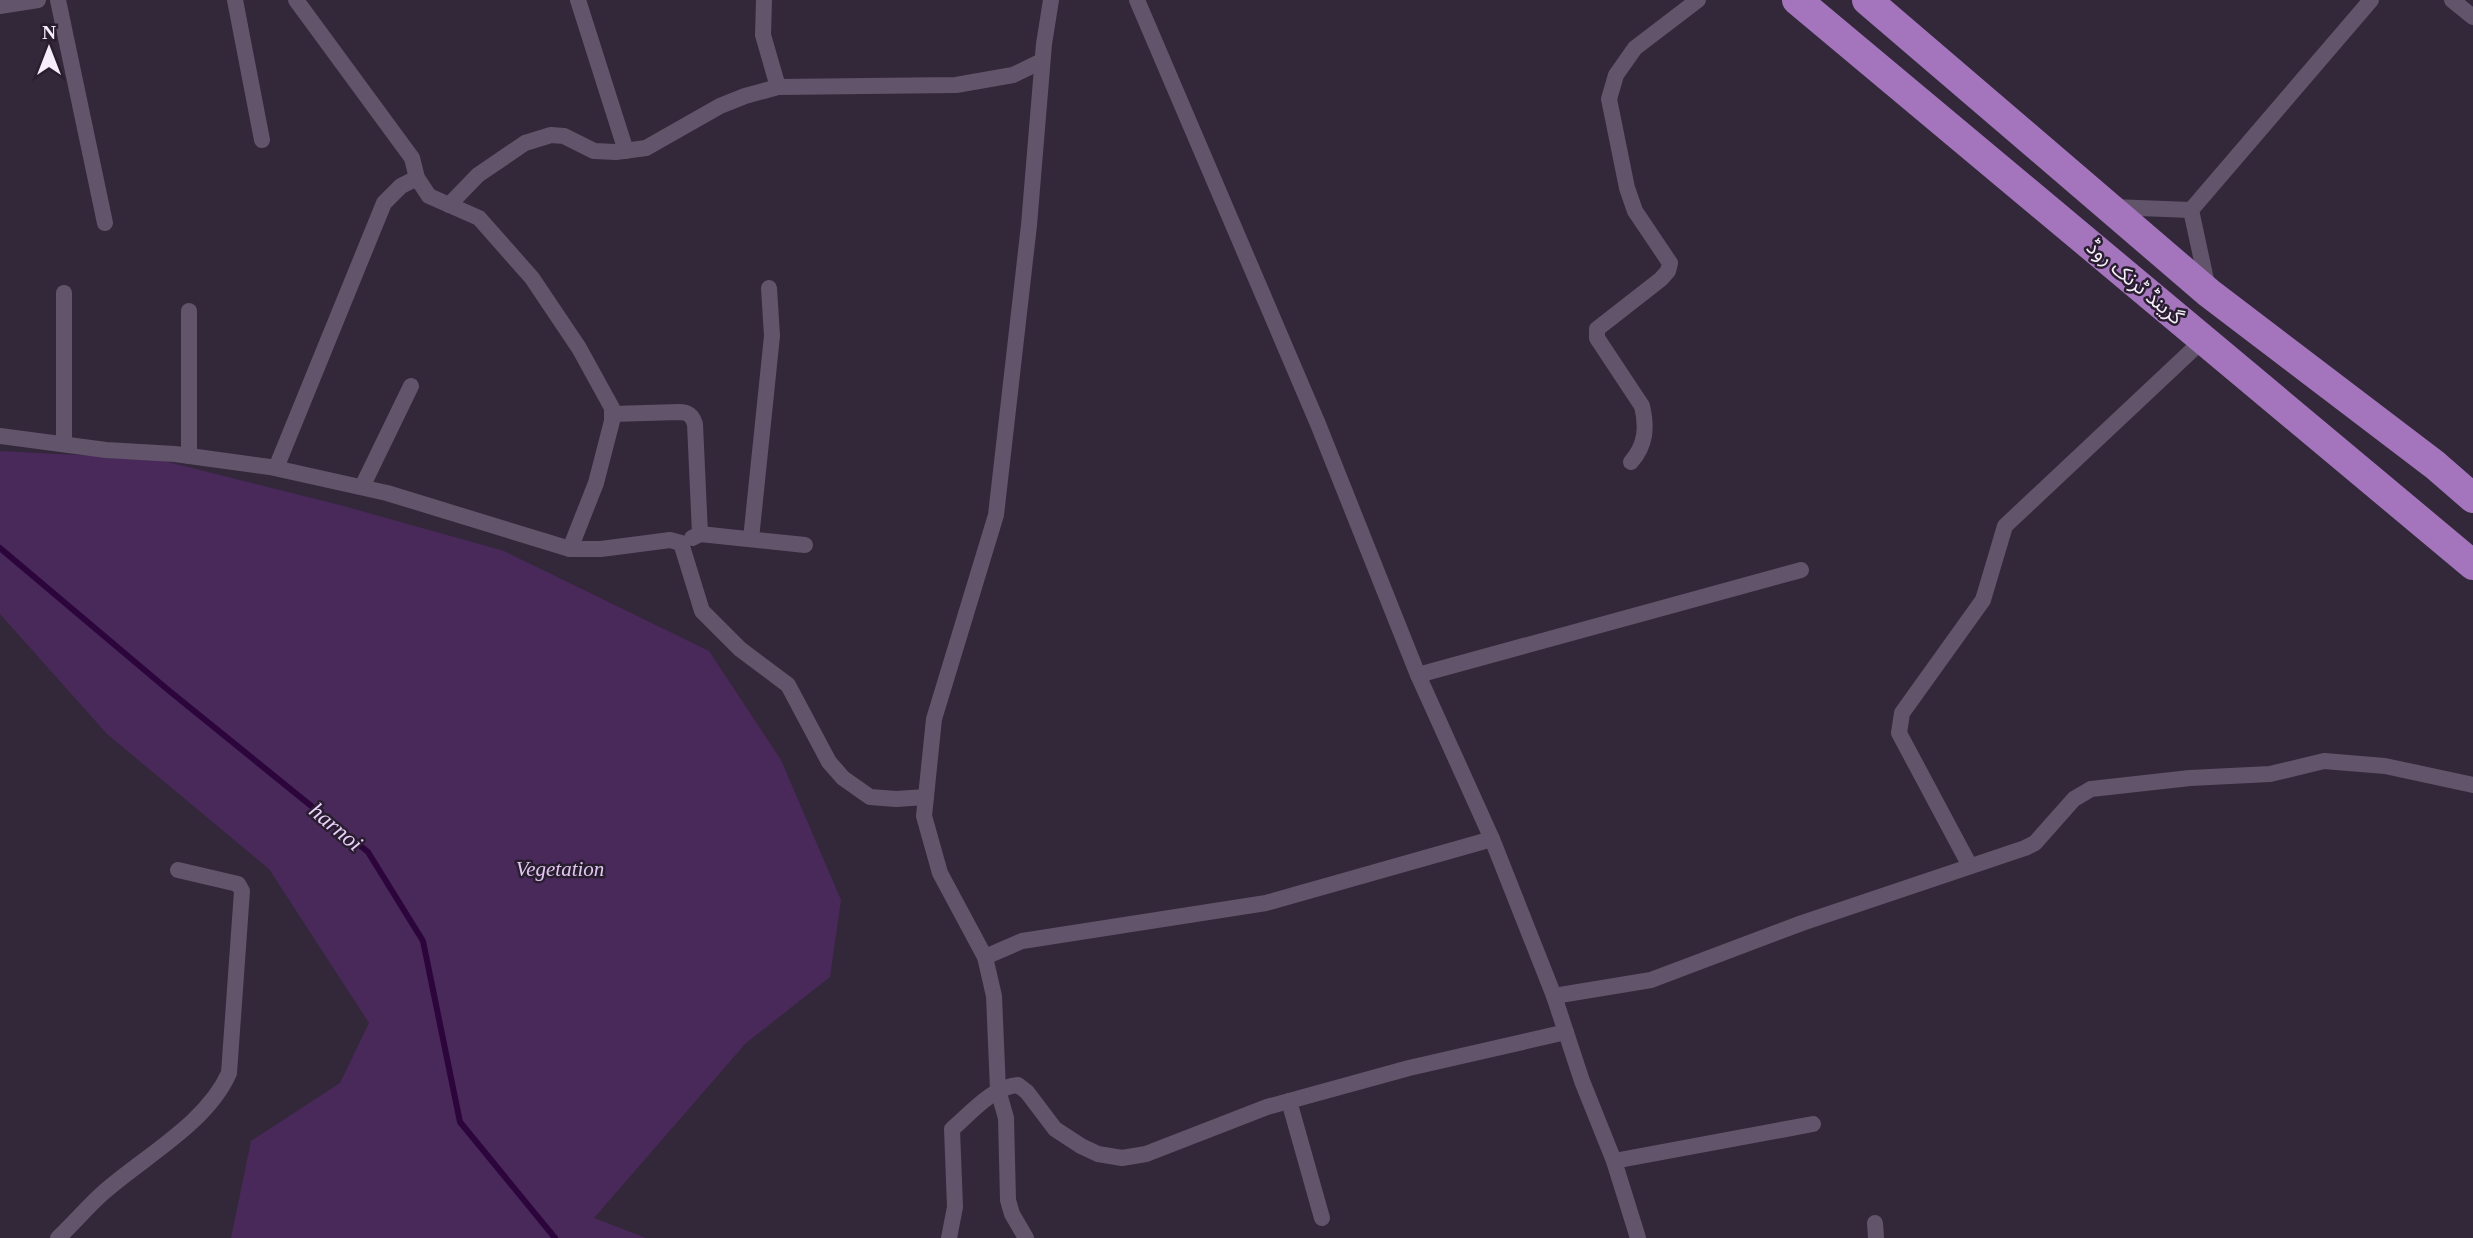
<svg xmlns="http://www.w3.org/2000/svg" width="2473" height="1238" viewBox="0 0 2473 1238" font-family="'Times New Roman','Noto Sans Arabic',serif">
<rect width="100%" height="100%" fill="#33273a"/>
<path fill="#492959" d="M0,451L156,459L340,505L504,551L709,651L781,760L841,900L830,977L746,1043L594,1218L646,1238H231L251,1141L340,1083L369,1023L269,869L107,734L0,614Z"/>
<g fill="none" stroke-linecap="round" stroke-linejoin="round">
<path stroke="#2c053d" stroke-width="6" d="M0,548L167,689L368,852L423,941L460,1122L555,1238"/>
<g stroke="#62546a" stroke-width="16">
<path d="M58,0L105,223"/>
<path d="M235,0L262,140"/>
<path d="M296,0L412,158L417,178L429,196L479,218L532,278L579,348L612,408V421L596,483L570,549"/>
<path d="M578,0L626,151"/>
<path d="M764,0L763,35L778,87"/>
<path d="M1137,0L1318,424L1418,675L1492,839L1554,996"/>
<path d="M2452,0L2473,17"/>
<path d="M0,6L38,0"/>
<path d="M449,205L478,175L525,143L551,135L564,136L594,151L616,152L646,148L720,106L745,96L778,87L956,85L1013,75L1042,61"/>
<path d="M2113,207L2191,210L2371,0"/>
<path d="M2191,210L2208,289"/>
<path d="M612,414L679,412C688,412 692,415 695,424L700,534"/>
<path d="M0,436L106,450L175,454L270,467L387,493L570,549H601L670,540L681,543L702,611L740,649L788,685L829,762L843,778L870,797L896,799L926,797"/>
<path d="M64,444V293"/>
<path d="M189,456V311"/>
<path d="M1631,462C1646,445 1647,427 1642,406L1597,338V329L1661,279L1668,271L1670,263L1635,211L1627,188L1609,99L1616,75L1635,48L1698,0"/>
<path d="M276,468L384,203L401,186L417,178"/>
<path d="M362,487L411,386"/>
<path d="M692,538L700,534L805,545"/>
<path d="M751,539L772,336L769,288"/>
<path d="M1418,675L1801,570"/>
<path d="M1970,866L1899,733L1902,713L1983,600L2005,526L2204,339"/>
<path d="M985,957L1022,941L1266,903L1492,839"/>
<path d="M1289,1101L1322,1218"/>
<path d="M1614,1161L1813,1124"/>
<path d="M1875,1223L1876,1238"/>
<path d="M58,1238C74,1223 88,1206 104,1192C145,1156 207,1123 229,1073L242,891L238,884L178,870"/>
<path d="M949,1238L955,1207L952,1129C971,1113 992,1087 1018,1085L1027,1092L1055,1129L1081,1146L1098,1154L1122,1158L1146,1154L1267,1107L1409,1068L1566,1032"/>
<path d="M1026,1238L1012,1214L1008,1200L1006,1118L998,1090L994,996L985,957L940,873L924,816L934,719L996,515L1029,225L1044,44L1051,0"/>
<path d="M1638,1238L1614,1161L1582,1081L1554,996L1651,980L1802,923L2025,848L2035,843L2074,799L2091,789L2190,778L2270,774L2324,761L2385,766L2473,785"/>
</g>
<g stroke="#a475bc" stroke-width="30">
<path d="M1797,0L2473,565"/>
<path d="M1867,0L2209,293L2435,465L2473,498"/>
</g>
</g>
<g text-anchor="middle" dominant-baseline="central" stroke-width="5" stroke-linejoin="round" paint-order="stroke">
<g font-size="21" fill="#f5edfa" stroke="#291d30">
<text transform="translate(2135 282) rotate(40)">گرینڈ ٹرنک روڈ</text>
</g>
<g font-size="21" font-style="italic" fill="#e2c7f1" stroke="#291d30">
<text x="560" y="869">Vegetation</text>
</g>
<g font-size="23" font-style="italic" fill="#ebd0fa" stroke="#291d30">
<text transform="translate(336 827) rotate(40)">harnoi</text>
</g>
</g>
<g transform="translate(49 49)" stroke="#291d30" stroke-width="5" paint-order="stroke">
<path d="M0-5L12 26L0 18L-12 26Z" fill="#f5edfa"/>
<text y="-10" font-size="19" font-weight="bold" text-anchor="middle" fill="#f5edfa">N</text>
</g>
</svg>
